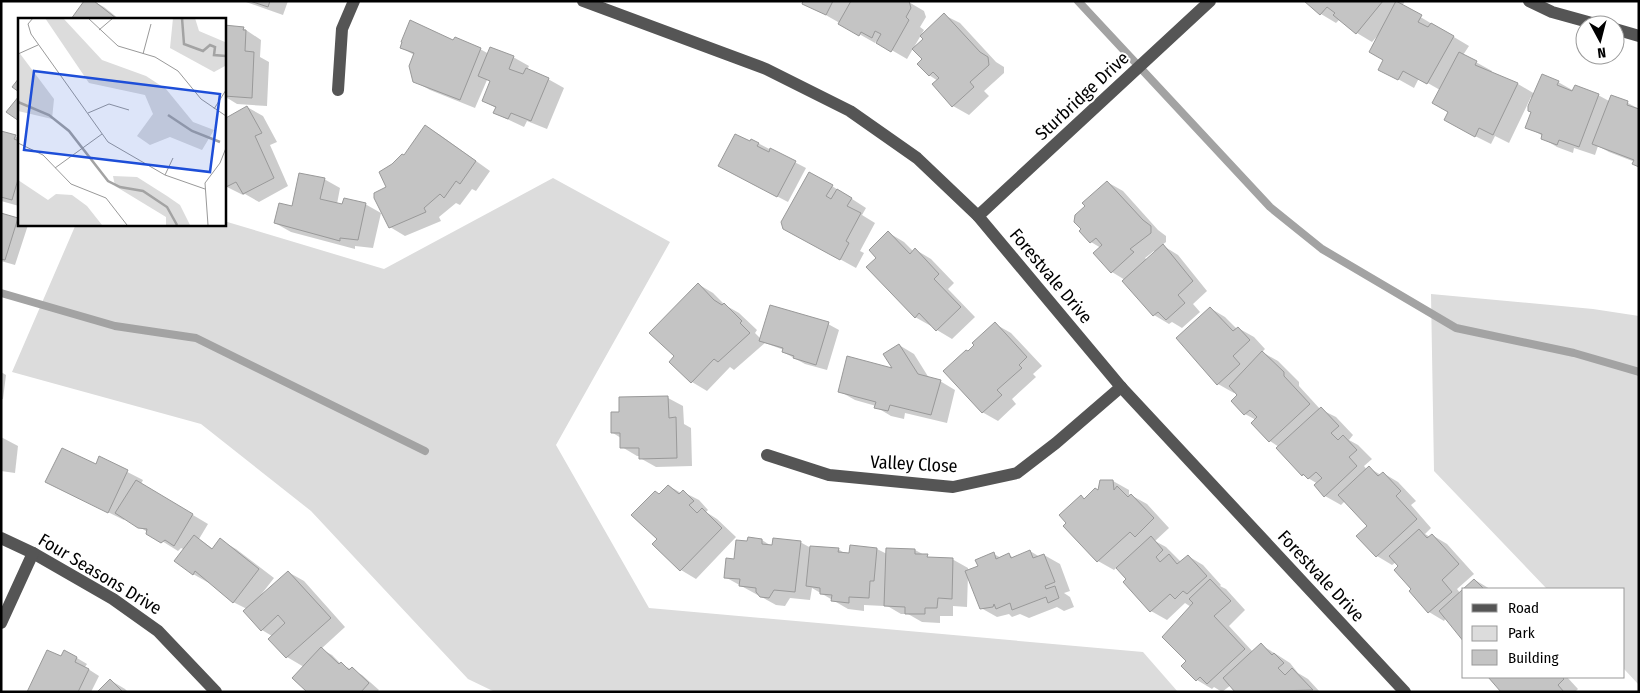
<svg xmlns="http://www.w3.org/2000/svg" width="1640" height="693" viewBox="0 0 1640 693" font-family="'Fira Sans Condensed',sans-serif">
<rect width="100%" height="100%" fill="#fff"/>
<g fill="#dcdcdc">
<path d="M553,178L670,242L556,445L649,608L1143,652L1178,692H495L468,679L311,511L201,424L12,372L76,224H224V221L384,269Z"/>
<path d="M1431,294L1593,309L1639,316V685L1624,669V589H1547L1434,471Z"/>
</g>
<g fill="#0003" fill-rule="evenodd">
<path d="M93,1L104,7L119,19H73Z"/>
<path d="M243,1H288L283,15Z"/>
<path d="M801,1H907L924,11L926,17L920,27L924,30L907,59L876,41L875,43Z"/>
<path d="M1305,1H1405L1402,6L1469,46L1463,55L1492,71L1491,73L1518,84L1535,94L1558,82L1574,91L1598,95L1609,101L1611,96L1628,103L1639,109L1635,162L1609,152L1598,146L1595,155L1574,148L1573,153L1557,147L1542,138L1543,136L1527,127L1532,112L1533,98L1531,97L1509,143L1495,136L1491,144L1461,129L1450,112L1440,90L1419,78L1414,88L1380,69L1385,60L1380,35L1379,34L1372,42L1357,33L1340,19L1336,23L1321,14Z"/>
<path d="M944,15L960,23L996,62L1004,67V73L984,91L989,96L969,115L953,106L938,81L929,75L924,59L925,39Z"/>
<path d="M224,27L243,28L261,40L260,57L269,62L267,106L237,104L224,96Z"/>
<path d="M454,42L480,49L489,54L513,57L529,66L527,70L548,79L564,88L547,129L527,121L524,127L494,113L496,108L483,101L491,82L487,80L475,108L430,90L414,81V55L402,48Z"/>
<path d="M247,107L263,116L277,142L270,145L288,186L259,202L245,194L243,195L227,187L224,183V131L227,129L224,120Z"/>
<path d="M425,126L440,135L490,171L476,191L472,189L460,205L456,203L439,217L441,221L405,236L390,227L388,188L405,157Z"/>
<path d="M1,132L19,138V206L1,201Z"/>
<path d="M752,140L806,168L788,202L730,172Z"/>
<path d="M324,179L340,188L337,204L343,205L365,204L381,213L373,248L355,246V249L291,232L275,223Z"/>
<path d="M1107,182L1123,191L1158,230L1166,236V242L1162,245L1178,255L1207,291L1193,304L1200,312L1182,328L1172,322L1169,324L1154,315L1125,280L1112,272L1095,254L1101,248L1091,242ZM1154,251L1156,253L1147,260L1145,258Z"/>
<path d="M832,186L866,208L862,215L875,223L860,251L864,253L856,268L798,236Z"/>
<path d="M1,214L17,219L19,224L28,225L15,265L1,261Z"/>
<path d="M889,233L904,242L914,252L916,250L931,259L954,283L948,289L975,317L952,339L937,330L932,325L931,326L915,317L878,258Z"/>
<path d="M698,284L713,293L725,305L739,313L757,330L755,333L761,339L828,324L839,330L827,370L805,364L783,352L784,350L765,343L734,370L730,367L707,391L692,382L670,362L676,356Z"/>
<path d="M1210,308L1225,317L1237,329L1238,328L1254,337L1265,349L1262,352L1278,361L1299,382V386L1320,409L1336,417L1353,435L1349,440L1358,445L1372,459L1364,466L1367,470L1369,468L1381,475L1383,473L1398,482L1416,501L1411,505L1431,528L1425,534L1430,537L1432,535L1447,544L1474,574L1457,589L1460,593L1444,621L1429,612L1411,591L1413,589L1396,562L1392,565L1377,556L1369,527L1345,501L1341,505L1325,496L1318,484L1303,475L1278,448L1279,447L1270,441L1253,423L1256,420L1245,414L1239,395L1236,391L1234,393L1218,384L1178,338Z"/>
<path d="M995,324L1011,333L1042,366L1033,374L1036,377L1012,399L1016,404L998,421L982,412L968,352Z"/>
<path d="M899,345L914,354L929,378L940,381L955,390L947,423L905,413L904,419L891,416L876,407V406L855,400L839,391L895,370Z"/>
<path d="M1,372L6,375L3,399H1Z"/>
<path d="M668,398L683,406L684,424L691,428L692,466L656,467L640,458V456H637L622,447L621,438L613,433Z"/>
<path d="M1,437L18,446L15,473L1,471Z"/>
<path d="M100,458L143,480L141,484L208,524L199,539L213,549L220,540L236,549L274,578L260,596L261,597L288,572L304,581L345,627L321,649L332,655L341,664L362,675L379,690L377,692H309L304,667L287,657L272,636L262,630L247,609L233,602L210,582L209,583L193,574L185,550L181,548L178,551L125,518L124,520L47,482L96,465Z"/>
<path d="M1113,481L1129,490V494L1147,504L1169,528L1155,541L1166,547L1181,562L1188,556L1203,565L1221,585L1220,586L1226,589L1245,610L1229,626L1253,652L1261,645L1276,654L1290,663L1298,673L1308,679L1320,692H1237L1231,685L1222,692L1214,687L1212,689L1197,680L1187,661L1191,607L1185,603L1167,620L1151,611L1125,582L1128,579L1117,567L1114,570L1098,561L1065,526L1081,497L1085,499Z"/>
<path d="M669,486L681,493L683,492L699,500L708,510L706,512L717,519L736,537L696,579L681,570L658,539L660,495Z"/>
<path d="M762,540L773,547L800,542L811,548L838,549L846,554L877,549L887,554L915,550L932,559H952L968,568V571L979,566L994,554L1001,558L1009,555L1014,558L1030,551L1040,557L1044,555L1060,564L1070,591L1064,593L1070,597L1074,607L1064,611L1057,607L1029,618L1020,614L1012,617L1009,614L997,617L981,608L968,574L967,607L953,606V616H940V623L922,622L908,614H901L884,604V606L864,605V611L848,609L812,588L810,600L790,598L785,606L776,605L725,577L748,542Z"/>
<path d="M1475,580L1490,589H1465Z"/>
<path d="M61,658H77L87,664L85,667L99,676L91,692H28Z"/>
<path d="M1489,677H1567L1578,689L1575,692H1503Z"/>
<path d="M110,680L125,689L128,692H99Z"/>
</g>
<g fill="none" stroke-linecap="round" stroke-linejoin="round">
<g stroke="#a3a3a3" stroke-width="8">
<path d="M1078,1L1270,207L1322,249L1456,328L1574,353L1639,372"/>
<path d="M1,293L115,326L196,338L425,451"/>
</g>
</g>
<g fill="#c4c4c4" stroke="#999">
<path d="M84,1H94L117,19H71Z"/>
<path d="M250,1H270L268,7Z"/>
<path d="M803,1H833L826,15L802,4Z"/>
<path d="M851,1H909L911,8L906,17L909,20L891,52L876,43L881,34L875,31L872,38L861,32L859,36L838,24Z"/>
<path d="M1304,1H1383L1356,34L1333,15L1335,13L1327,7L1320,15Z"/>
<path d="M1396,1L1422,15L1418,22L1428,27L1431,23L1454,36L1427,84L1403,71L1398,80L1378,70L1383,60L1369,52Z"/>
<path d="M944,13L980,52L988,57L989,65L970,82L974,87L952,107L932,84L939,78L933,72L929,76L917,64L922,59L912,49L923,39L920,36Z"/>
<path d="M410,20L453,40L455,37L481,48L460,100L413,82L409,66L414,53L400,48L402,42H401Z"/>
<path d="M224,25L244,27L243,30H246L245,51L254,52L252,98L224,96Z"/>
<path d="M490,47L514,56L509,69L523,74L526,68L549,78L531,121L511,113L508,119L493,113L496,107L482,101L490,81L478,76Z"/>
<path d="M1459,52L1477,61L1475,65L1518,83L1493,135L1479,128L1475,137L1444,120L1448,112L1432,103Z"/>
<path d="M1542,74L1559,81L1557,85L1572,91L1575,85L1599,94L1579,147L1559,140L1557,145L1541,139L1542,134L1525,128L1531,112L1528,111V106Z"/>
<path d="M19,78V92L12,87Z"/>
<path d="M1611,95L1628,101L1627,105L1639,109V167L1632,164L1634,160L1592,144Z"/>
<path d="M19,96V121L6,112Z"/>
<path d="M247,106L262,133L255,136L274,178L243,194L236,182L226,187L224,183V119Z"/>
<path d="M425,125L476,161L460,184L456,181L444,198L440,194L424,208L426,212L389,228L374,198V193L386,187L379,172L392,164L402,154L404,155Z"/>
<path d="M1,131L16,135L14,139L19,141V176L12,200L1,197Z"/>
<path d="M735,134L750,141L751,139L759,143L757,146L769,152L770,148L796,161L777,197L718,166Z"/>
<path d="M809,172L833,185L826,196L831,199L837,189L852,198L847,206L861,213L846,241L849,243L840,260L783,229L781,222Z"/>
<path d="M299,173L325,178L320,199L342,204L344,198L366,203L358,240L340,238V241L274,223L279,203L292,206Z"/>
<path d="M1107,181L1143,220L1151,226V233L1130,249L1134,252L1111,273L1093,253L1102,245L1096,238L1090,243L1079,231L1081,229L1074,222L1075,215L1085,206L1082,203Z"/>
<path d="M1,213L18,218L5,260L1,259Z"/>
<path d="M888,231L910,254L915,248L939,274L934,279L961,307L936,331L919,313L915,318L866,267L876,258L869,250Z"/>
<path d="M1163,244L1193,281L1178,295L1185,303L1166,320L1158,312L1153,316L1122,281Z"/>
<path d="M698,283L714,300L722,305L724,303L742,321L740,323L750,333L718,362L714,359L691,383L669,362L674,356L649,333Z"/>
<path d="M770,305L829,322L816,365L793,358L794,356L782,352L783,348L759,341Z"/>
<path d="M1210,307L1233,331L1238,327L1250,340L1233,356L1240,364L1217,385L1176,338Z"/>
<path d="M995,322L1027,357L1019,365L1022,368L997,390L1002,395L982,413L943,371L966,350L968,351L974,345L972,343Z"/>
<path d="M899,344L918,374L941,380L931,415L890,405L888,411L874,408L876,402L838,392L847,356L892,368L883,354Z"/>
<path d="M1262,351L1284,372V376L1310,404L1269,442L1251,423L1257,417L1250,410L1244,415L1231,401L1237,395L1229,386Z"/>
<path d="M668,396L669,418L676,417L677,458L639,459V448H620V433H611V412H619V397Z"/>
<path d="M1321,407L1339,426L1331,433L1338,440L1343,435L1357,450L1349,457L1357,466L1324,497L1314,485L1322,478L1316,472L1308,479L1303,474L1302,476L1276,448Z"/>
<path d="M62,448L96,464L99,456L128,470L108,513L45,482Z"/>
<path d="M1369,466L1378,476L1383,472L1401,491L1396,496L1417,519L1376,557L1356,536L1367,526L1338,495Z"/>
<path d="M136,480L193,514L174,546L165,540L161,543L146,534L147,529L138,528L115,513Z"/>
<path d="M1100,480H1113L1114,490L1117,486L1128,497L1131,494L1154,518L1135,537L1130,532L1097,562L1063,526L1066,523L1059,515L1081,495L1084,499L1095,488L1098,490Z"/>
<path d="M668,485L679,494L683,490L694,501L689,505L697,513L702,508L722,528L680,571L652,544L657,539L631,515L655,491L659,494Z"/>
<path d="M1419,529L1427,538L1432,534L1459,564L1442,580L1452,592L1428,613L1409,591L1411,589L1394,570L1398,566L1389,556Z"/>
<path d="M194,535L212,549L220,538L259,569L233,603L195,571L193,575L174,561Z"/>
<path d="M1151,536L1163,550L1156,557L1160,562L1169,554L1177,564L1188,555L1207,576L1187,594L1183,591L1175,599L1170,594L1150,612L1123,582L1126,579L1116,568Z"/>
<path d="M748,537L762,539V544L772,545L773,538L801,541L795,592L774,590L769,598L760,597L756,592V588L739,586L740,579L724,578L726,558L734,559L736,540L747,541Z"/>
<path d="M850,545L877,548L874,581H870L869,598L849,597V603L831,601L832,595L820,594V588L806,586L810,546L839,548L838,552L849,553Z"/>
<path d="M886,548L915,549V554H928L927,557L953,558L952,599L938,598L937,608H925V614H905V607L884,606Z"/>
<path d="M1030,550L1033,558L1044,554L1055,582L1045,586L1046,589L1055,586L1059,598L1048,603L1046,597L1012,610L1010,603L996,609L994,604L993,607L980,609L965,571L978,566L975,560L994,552L996,559L1009,553L1011,558Z"/>
<path d="M288,571L331,618L286,658L268,639L285,623L278,615L261,631L243,611Z"/>
<path d="M1210,579L1231,601L1214,616L1245,649L1207,684L1200,677L1196,681L1181,666L1186,661L1162,637L1193,603L1189,599Z"/>
<path d="M1474,579L1484,589H1464V642L1439,611Z"/>
<path d="M1261,643L1272,655L1274,653L1284,663L1278,668L1285,675L1292,668L1313,690L1235,692L1223,678Z"/>
<path d="M321,647L339,664L341,662L349,670L352,667L369,683L361,692H307L292,678Z"/>
<path d="M47,650L61,656L64,650L77,657L75,662L89,669L78,692H27Z"/>
<path d="M1488,677H1562L1564,679L1558,685L1564,692H1501Z"/>
<path d="M110,679L123,692H97Z"/>
</g>
<g fill="none" stroke-linecap="round" stroke-linejoin="round">
<g stroke="#555" stroke-width="12">
<path d="M583,1L766,69L850,111L917,158L978,216L1121,387L1405,692"/>
<path d="M1529,1L1552,12L1599,25"/>
<path d="M1615,29L1639,36"/>
<path d="M338,90L342,29L354,1"/>
<path d="M978,216L1210,1"/>
<path d="M767,455L829,475L953,487L1017,473L1056,443L1121,387"/>
<path d="M1,538L33,553L113,599L158,631L216,692"/>
<path d="M1,623L33,553"/>
</g>
</g>
<g text-anchor="middle" dominant-baseline="central" stroke-width="4" stroke-linejoin="round" paint-order="stroke">
<g font-size="18" fill="#000" stroke="#fff">
<text transform="translate(1082 96) rotate(-43)">Sturbridge Drive</text>
<text transform="translate(1051 276) rotate(50)">Forestvale Drive</text>
<text transform="translate(914 464) rotate(3)">Valley Close</text>
<text transform="translate(100 574) rotate(31)">Four Seasons Drive</text>
<text transform="translate(1321 576) rotate(47)">Forestvale Drive</text>
</g>
</g>
<g transform="translate(18 18)">
<rect width="208" height="208" fill="#fff"/>
<path d="M27,0H45L84,42L128,58L148,71L175,104L196,112L184,132L152,119L132,127L119,118L135,96L127,77L71,65ZM155,0H177L181,13L207,24V48L196,54L152,30ZM0,33L36,81L34,101L0,93ZM95,158L119,159L149,178L162,187L172,207H148V199L97,168ZM0,162L30,182L38,176L54,177L69,188L84,207H0Z" fill="#dcdcdc"/>
<path fill="none" stroke="#a3a3a3" stroke-width="2.5" d="M164,0L166,26L185,33L192,27L197,29L196,37L208,38M0,84L31,97L51,113L90,163L102,169L125,173L149,189L159,207M150,97L174,113L202,124"/>
<path fill="none" stroke="#999" stroke-width="1" d="M15,0L10,6L13,16L90,124L147,157L187,171M70,0L100,28L137,39L160,53L183,81L208,98M81,12L95,0M0,36L20,27M125,36L133,6M196,91L208,72M70,95L91,86L111,92M0,125L25,137L53,166L88,180L109,207M37,150L84,116M147,157L155,140M190,207L187,165L202,145L208,130"/>
<path fill="#1d4ed8" fill-opacity="0.15" stroke="#1d4ed8" stroke-width="2.5" d="M16,53L202,76L192,154L6,132Z"/>
<rect width="208" height="208" fill="none" stroke="#000" stroke-width="2.5"/>
</g>
<rect width="1640" height="693" fill="none" stroke="#000000" stroke-width="5"/>
<rect x="1462" y="588" width="162" height="90" fill="#ffffff" stroke="#999999"/>
<rect x="1472" y="604" width="25" height="8" fill="#555555" stroke="#999999"/>
<text x="1508" y="613" font-size="15" fill="#000000">Road</text>
<rect x="1472" y="626" width="25" height="15" fill="#dcdcdc" stroke="#999999"/>
<text x="1508" y="638" font-size="15" fill="#000000">Park</text>
<rect x="1472" y="650" width="25" height="15" fill="#c4c4c4" stroke="#999999"/>
<text x="1508" y="663" font-size="15" fill="#000000">Building</text>
<g transform="translate(1600 40) rotate(173)"><circle r="24" fill="#ffffff" stroke="#999999"/>
<path d="M0-4L9 19L0 12L-9 19Z" fill="#000000"/>
<text y="-8" font-size="14" font-weight="bold" text-anchor="middle" fill="#000000">N</text>
</g>
</svg>
